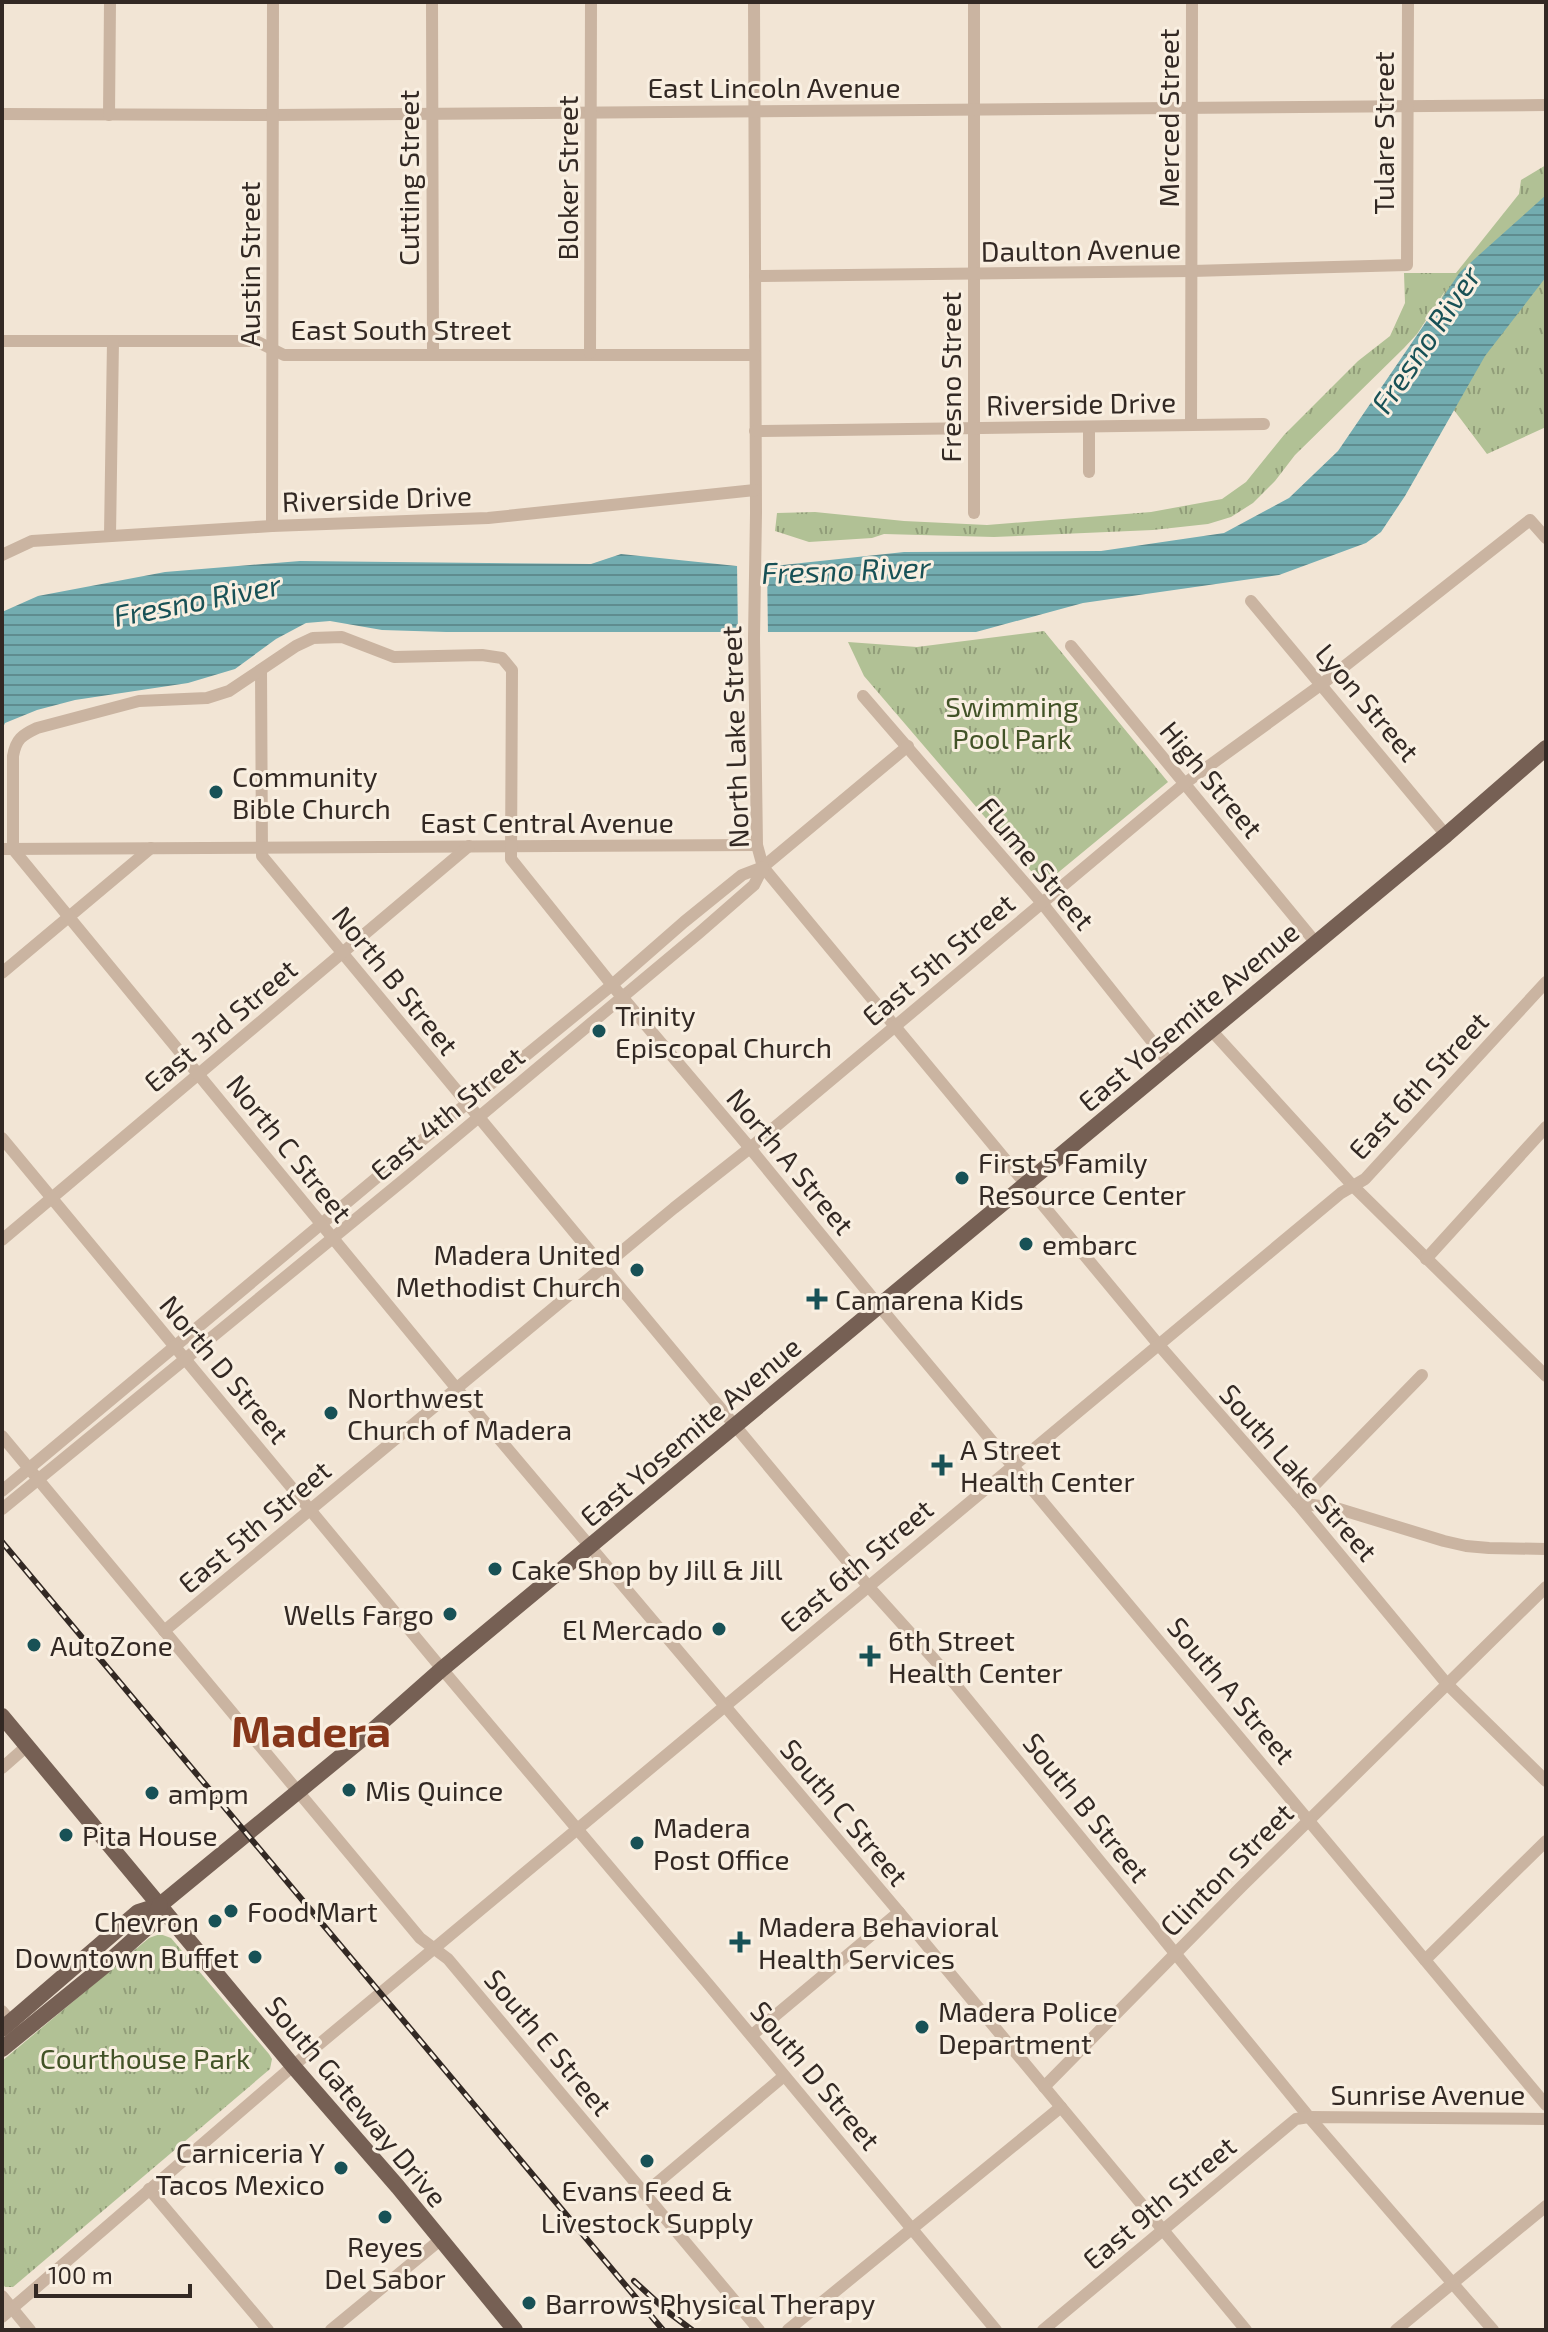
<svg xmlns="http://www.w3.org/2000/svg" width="1548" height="2332" viewBox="0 0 1548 2332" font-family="'Exo 2',sans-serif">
<defs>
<pattern id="grass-tufts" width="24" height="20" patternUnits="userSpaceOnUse" patternTransform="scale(2)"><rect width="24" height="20" fill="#b1c195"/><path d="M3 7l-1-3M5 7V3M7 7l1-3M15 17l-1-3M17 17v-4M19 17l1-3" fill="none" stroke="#919d79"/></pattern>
<pattern id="water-rules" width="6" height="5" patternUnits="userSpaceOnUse" patternTransform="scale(2)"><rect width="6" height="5" fill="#73acb0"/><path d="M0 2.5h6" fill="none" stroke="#5f8c8f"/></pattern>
</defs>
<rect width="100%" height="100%" fill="#f2e5d5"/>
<g fill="url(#grass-tufts)">
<path d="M1546,165V427L1487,454L1411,353L1447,288L1417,334L1404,348L1295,455L1275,481L1253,503L1231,517L1208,524L1153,530L994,537L884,534L872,538L809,542L775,531L777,513L815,512L904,521L987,525L1151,512L1222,499L1246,482L1284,435L1358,361L1390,336L1405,303L1404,273H1456L1519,194L1521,180Z"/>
<path d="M1044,631L1168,782L1043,885L864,676L848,642L917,647Z"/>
<path d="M160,1934L171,1938L269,2054L272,2059L270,2069L13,2287H5L2,2283V2061L149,1938Z"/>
</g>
<path fill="url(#water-rules)" d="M1546,195V277L1485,356L1405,496L1381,532L1366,543L1279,575L1083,603L976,632H446L382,630L330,621L306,623L276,639L235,669L188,683L75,700L37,710L5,723L2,729V612L38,596L165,572L300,561L591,564L621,554L756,568L904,552L1101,551L1224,533L1289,498L1338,451L1460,272Z"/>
<path fill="#f2e5d5" d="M737,562L767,563L768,637H738Z"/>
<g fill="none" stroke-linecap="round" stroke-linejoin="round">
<g stroke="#cab4a1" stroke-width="12">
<path d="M432,2L433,353"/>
<path d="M754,2L756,513L754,638L757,845L763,867L1158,1344L1297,1503L1447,1684L1546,1781"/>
<path d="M974,2V513"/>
<path d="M2,114L273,115L1546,105"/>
<path d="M109,115L110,2"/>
<path d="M755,276L1192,271L1407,265L1408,2"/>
<path d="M2,341H256L284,355H755"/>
<path d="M590,353L591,2"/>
<path d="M1191,425L1192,2"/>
<path d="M1089,427V472"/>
<path d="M755,431L1264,424"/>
<path d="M272,526L273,2"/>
<path d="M110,535L113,341"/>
<path d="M2,555L32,541L272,526L488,518L755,490"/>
<path d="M1251,601L1446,835"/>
<path d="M1071,646L1316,943"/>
<path d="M261,670L262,856L868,1586L941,1667L1309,2117L1493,2330"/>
<path d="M863,696L1042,903L1170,1064"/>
<path d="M2,849L757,845"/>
<path d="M2,973L151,848"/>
<path d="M1211,1030L1353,1186L1546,1376"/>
<path d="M2,1138L442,1669L709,1985L996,2330"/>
<path d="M2,1240L469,846"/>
<path d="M1426,1259L1546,1127"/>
<path d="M2,1436L420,1938L448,1959L759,2330"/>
<path d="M2,1491L393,1164L612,985L684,922L742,875L763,867L908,746"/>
<path d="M1297,1503L1336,1508L1444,1541L1466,1546L1489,1548L1546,1549"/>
<path d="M1297,1503L1422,1375"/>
<path d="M2,1509L406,1178L699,933L754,885L763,867"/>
<path d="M164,1631L674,1208L750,1148L1184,784L1322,684L1530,520L1546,538"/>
<path d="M2,1768L27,1746"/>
<path d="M1425,1960L1546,1841"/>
<path d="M2,2011L16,2028"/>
<path d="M752,2035L899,1912"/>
<path d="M1044,2087L1241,1887L1546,1587"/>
<path d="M149,2189L268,2330"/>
<path d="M645,2193L784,2076"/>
<path d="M2,2296L30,2330"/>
<path d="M2,2317L293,2066L1341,1193L1365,1179L1546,982"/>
<path d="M331,2330L440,2240"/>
<path d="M788,2330L1061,2107"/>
<path d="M1043,2330L1296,2119L1309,2117L1546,2119"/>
<path d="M1246,2330L899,1912L457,1389L13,849V756C16,739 22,735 37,728L139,701L207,698L229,691L296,646L313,638L342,637L394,657L482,655L502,658L512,670L511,859L612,985L750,1148L880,1307L1546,2105"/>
<path d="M1396,2330L1546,2206"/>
</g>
<g stroke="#766054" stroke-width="16">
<path d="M2,1716L293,2066L398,2187L515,2330"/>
<path d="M2,2029L138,1912L160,1905L373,1730L442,1669L1446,835L1546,748"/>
<path d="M2,2049L103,1967L151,1924L160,1905"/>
</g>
<g stroke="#332924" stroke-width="6">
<g id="rail">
<path d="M2,1542L663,2330"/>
<path d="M634,2281L668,2312L692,2330"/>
</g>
</g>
<use href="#rail" stroke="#f9efe1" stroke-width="3" stroke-dasharray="9" stroke-linecap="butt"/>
</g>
<g fill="#185156" stroke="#f9efe1" stroke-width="3">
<circle cx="216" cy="792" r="8"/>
<circle cx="599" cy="1031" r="8"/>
<circle cx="962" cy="1178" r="8"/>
<circle cx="1026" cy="1244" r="8"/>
<circle cx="637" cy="1270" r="8"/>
<path d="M813 1287h8v8h8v8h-8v8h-8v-8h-8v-8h8z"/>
<circle cx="331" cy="1413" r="8"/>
<path d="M938 1453h8v8h8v8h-8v8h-8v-8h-8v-8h8z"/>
<circle cx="495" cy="1569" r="8"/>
<circle cx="450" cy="1614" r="8"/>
<circle cx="719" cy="1629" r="8"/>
<circle cx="34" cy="1645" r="8"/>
<path d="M866 1644h8v8h8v8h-8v8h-8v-8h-8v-8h8z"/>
<circle cx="349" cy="1790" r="8"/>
<circle cx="152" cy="1793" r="8"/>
<circle cx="66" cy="1835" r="8"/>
<circle cx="637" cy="1843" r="8"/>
<circle cx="231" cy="1911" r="8"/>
<circle cx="215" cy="1921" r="8"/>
<path d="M736 1930h8v8h8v8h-8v8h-8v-8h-8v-8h8z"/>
<circle cx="255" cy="1957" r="8"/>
<circle cx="922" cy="2027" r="8"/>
<circle cx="647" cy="2161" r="8"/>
<circle cx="341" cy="2168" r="8"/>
<circle cx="385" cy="2217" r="8"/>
<circle cx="529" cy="2303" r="8"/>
</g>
<g text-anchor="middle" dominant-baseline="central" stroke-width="6" stroke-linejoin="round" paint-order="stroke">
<g font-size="28" fill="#332924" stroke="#f9efe1">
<text x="774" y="87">East Lincoln Avenue</text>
<text transform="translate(1168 118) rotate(-90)">Merced Street</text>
<text transform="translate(1383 133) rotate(-90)">Tulare Street</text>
<text transform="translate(408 178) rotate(-90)">Cutting Street</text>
<text transform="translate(567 178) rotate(-90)">Bloker Street</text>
<text transform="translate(1081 249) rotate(-1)">Daulton Avenue</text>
<text transform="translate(249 264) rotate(-90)">Austin Street</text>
<text x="401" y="329">East South Street</text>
<text transform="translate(950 377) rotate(-90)">Fresno Street</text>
<text transform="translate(1081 403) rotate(-1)">Riverside Drive</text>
<text transform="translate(377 498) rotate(-2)">Riverside Drive</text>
<text transform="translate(1368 702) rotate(50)">Lyon Street</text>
<text transform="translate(734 737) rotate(-92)">North Lake Street</text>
<text transform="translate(1212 779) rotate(50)">High Street</text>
<text x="547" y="822">East Central Avenue</text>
<text transform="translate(1037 863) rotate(50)">Flume Street</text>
<text transform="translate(938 959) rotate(-40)">East 5th Street</text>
<text transform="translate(396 980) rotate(51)">North B Street</text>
<text transform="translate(1188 1016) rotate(-40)">East Yosemite Avenue</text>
<text transform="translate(220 1025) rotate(-40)">East 3rd Street</text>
<text transform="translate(1418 1085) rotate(-47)">East 6th Street</text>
<text transform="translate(447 1113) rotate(-40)">East 4th Street</text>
<text transform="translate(290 1148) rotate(51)">North C Street</text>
<text transform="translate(791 1161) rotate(50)">North A Street</text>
<text transform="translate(225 1369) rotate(50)">North D Street</text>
<text transform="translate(690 1431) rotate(-40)">East Yosemite Avenue</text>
<text transform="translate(1299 1472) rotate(49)">South Lake Street</text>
<text transform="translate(254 1526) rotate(-40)">East 5th Street</text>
<text transform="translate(856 1565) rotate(-40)">East 6th Street</text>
<text transform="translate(1232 1690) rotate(50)">South A Street</text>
<text transform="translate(1087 1807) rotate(51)">South B Street</text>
<text transform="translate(845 1812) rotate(50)">South C Street</text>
<text transform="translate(1226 1869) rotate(-45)">Clinton Street</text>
<text transform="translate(549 2042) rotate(50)">South E Street</text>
<text transform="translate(816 2075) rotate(50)">South D Street</text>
<text x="1428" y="2094">Sunrise Avenue</text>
<text transform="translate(357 2101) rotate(50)">South Gateway Drive</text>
<text transform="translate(1159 2202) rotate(-40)">East 9th Street</text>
</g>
<g font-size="28" fill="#425327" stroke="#f9efe1">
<text x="1012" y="706">Swimming<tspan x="1012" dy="32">Pool Park</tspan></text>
<text x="145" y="2058">Courthouse Park</text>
</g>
<g font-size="28" fill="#332924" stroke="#f9efe1" text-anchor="start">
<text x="232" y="776">Community<tspan x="232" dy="32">Bible Church</tspan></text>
<text x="615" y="1015">Trinity<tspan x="615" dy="32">Episcopal Church</tspan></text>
<text x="978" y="1162">First 5 Family<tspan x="978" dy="32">Resource Center</tspan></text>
<text x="1042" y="1244">embarc</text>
<text x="621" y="1254" text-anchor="end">Madera United<tspan x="621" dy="32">Methodist Church</tspan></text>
<text x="835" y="1299">Camarena Kids</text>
<text x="347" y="1397">Northwest<tspan x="347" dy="32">Church of Madera</tspan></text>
<text x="960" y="1449">A Street<tspan x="960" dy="32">Health Center</tspan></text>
<text x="511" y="1569">Cake Shop by Jill &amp; Jill</text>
<text x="434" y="1614" text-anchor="end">Wells Fargo</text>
<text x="703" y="1629" text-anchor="end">El Mercado</text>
<text x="888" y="1640">6th Street<tspan x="888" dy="32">Health Center</tspan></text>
<text x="50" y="1645">AutoZone</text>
<text x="365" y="1790">Mis Quince</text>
<text x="168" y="1793">ampm</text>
<text x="653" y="1827">Madera<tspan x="653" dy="32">Post Office</tspan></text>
<text x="82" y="1835">Pita House</text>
<text x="247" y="1911">Food Mart</text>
<text x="199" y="1921" text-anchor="end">Chevron</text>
<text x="758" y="1926">Madera Behavioral<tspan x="758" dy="32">Health Services</tspan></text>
<text x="239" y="1957" text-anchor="end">Downtown Buffet</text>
<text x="938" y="2011">Madera Police<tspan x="938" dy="32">Department</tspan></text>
<text x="325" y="2152" text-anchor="end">Carniceria Y<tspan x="325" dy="32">Tacos Mexico</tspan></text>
<text x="647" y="2190" text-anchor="middle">Evans Feed &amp;<tspan x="647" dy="32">Livestock Supply</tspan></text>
<text x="385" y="2246" text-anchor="middle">Reyes<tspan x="385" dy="32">Del Sabor</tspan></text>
<text x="545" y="2303">Barrows Physical Therapy</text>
</g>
<g font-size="30" font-style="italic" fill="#185156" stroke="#f9efe1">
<text transform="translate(1425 339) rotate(-56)">Fresno River</text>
<text transform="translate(846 569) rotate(-2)">Fresno River</text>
<text transform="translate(197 599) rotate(-11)">Fresno River</text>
</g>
<g font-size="44" font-weight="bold" fill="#86361a" stroke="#f9efe1">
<text x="311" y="1729">Madera</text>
</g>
</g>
<rect width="1548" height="2332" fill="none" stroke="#332924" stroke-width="8"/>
<path d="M36 2284v12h154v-12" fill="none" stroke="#332924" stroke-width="4"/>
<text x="48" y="2284" font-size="24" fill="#332924" stroke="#f9efe1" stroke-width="6" paint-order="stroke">100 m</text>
</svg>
